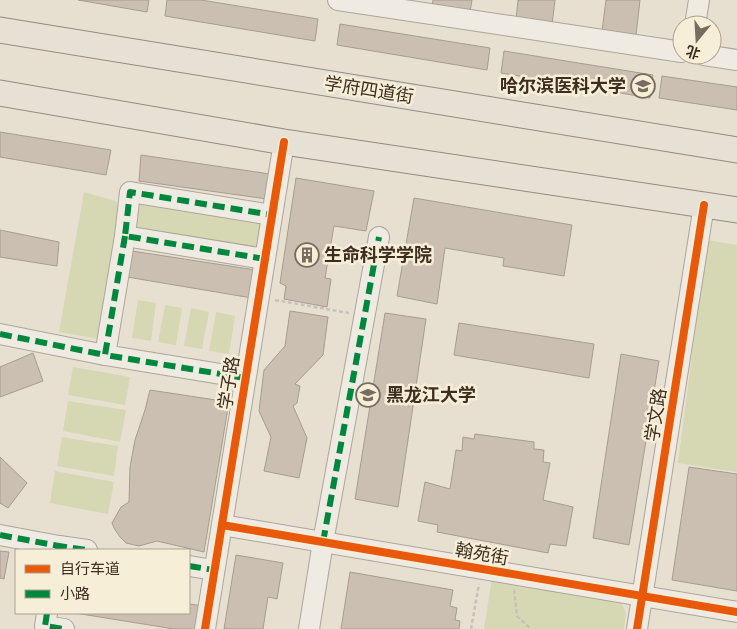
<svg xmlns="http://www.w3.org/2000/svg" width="737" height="629" viewBox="0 0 737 629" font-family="'Libre Baskerville','Noto Sans SC',serif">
<rect width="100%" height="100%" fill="#e7e0d1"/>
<g fill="#d6d7b3">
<path d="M84,192L116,201L124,217L100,339L59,332Z"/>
<path d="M135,196L263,217L256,267L128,247Z"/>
<path d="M707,240L737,245V472L678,463Z"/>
<path d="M138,300L156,303L151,341L132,338Z"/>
<path d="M165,305L182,308L176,345L158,342Z"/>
<path d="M191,308L209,312L202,349L184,346Z"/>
<path d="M216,312L235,316L229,354L209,351Z"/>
<path d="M73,367L130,377L125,405L68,395Z"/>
<path d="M68,401L126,410L120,442L63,431Z"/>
<path d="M62,437L118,446L114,476L57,466Z"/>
<path d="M55,471L114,482L108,514L50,503Z"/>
<path d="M492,578L611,598L622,604L626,614L624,629H484Z"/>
</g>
<g fill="#cbbfb2" stroke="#a89c90">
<path d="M78,0H149L147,12Z"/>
<path d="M167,0H201L318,19L315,41L165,16Z"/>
<path d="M433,0H472L469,18L431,12Z"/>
<path d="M518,0H555L552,25L516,20Z"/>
<path d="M606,0H640L636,35L602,31Z"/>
<path d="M340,24L490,48L487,70L337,45Z"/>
<path d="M504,51L653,75L650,98L501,73Z"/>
<path d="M662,76L737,87V110L659,98Z"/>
<path d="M0,132L111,150L106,175L0,157Z"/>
<path d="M141,155L270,174L267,199L139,181Z"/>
<path d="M296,178L374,191L366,231L334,226L325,278L331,279L327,307L284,299L286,286L280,283Z"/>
<path d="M414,198L572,225L564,276L503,266L504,258L445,248L437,304L397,296Z"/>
<path d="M0,230L59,242L57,266L0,257Z"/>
<path d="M132,251L256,270L252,298L127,277Z"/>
<path d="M290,311L328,317L323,355L295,384L300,386L297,403L293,406L307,438L299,478L264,471L271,437L259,411L264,370L285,346Z"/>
<path d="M385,313L426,319L398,507L355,499Z"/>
<path d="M459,323L594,344L589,378L454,355Z"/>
<path d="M33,353L43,381L0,397V367Z"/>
<path d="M621,354L659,361L629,545L593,538Z"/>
<path d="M150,390L229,402L204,552L157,541L139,546L126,543L120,537L114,528L112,523L121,507L129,502L130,467L135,440L145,410Z"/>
<path d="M475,434L534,442V449L544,450L543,462L550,463L543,500L573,507L566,546L550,544L548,553L437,532L438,525L418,521L425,482L450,489L456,450L462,451L463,437L474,439Z"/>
<path d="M0,457L27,483L8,508L0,503Z"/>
<path d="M689,467L737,474V591L672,580Z"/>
<path d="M0,551L9,552L4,579L0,578Z"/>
<path d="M236,555L283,563L277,599L268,597L263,629H224Z"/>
<path d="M350,572L453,590L450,606L457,608L455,620L460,621L459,629H341Z"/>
<path d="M189,604L204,606L202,629H174L75,613H189Z"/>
</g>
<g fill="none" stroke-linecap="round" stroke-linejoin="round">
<g stroke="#ada599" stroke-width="22">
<g id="minor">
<path d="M338,0L682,52"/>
<path d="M695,25L699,0"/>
<path d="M704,55L737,60"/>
<path d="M125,236L105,355L245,378"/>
<path d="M265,259L125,236L130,192L272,215"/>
<path d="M0,334L105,355"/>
<path d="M222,525L737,612"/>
<path d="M0,535L59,546"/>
<path d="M58,550L59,546L87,550"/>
<path d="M189,566L214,570"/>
<path d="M47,613L45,626L64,629"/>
<path d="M205,629L284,142"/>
<path d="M309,629L323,542L379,237"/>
<path d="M637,629L704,205"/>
</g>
</g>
<g stroke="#928b80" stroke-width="27">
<g id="major">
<path d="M0,30L737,150"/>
<path d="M0,93L284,142L737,210"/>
</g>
</g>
<g stroke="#c8c2b9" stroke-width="2.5" stroke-dasharray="4 2.5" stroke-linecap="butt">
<path d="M275,300L349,313"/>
<path d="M514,590L517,616L531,629"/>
<path d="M471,629L479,584"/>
</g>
<use href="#minor" stroke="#efebe3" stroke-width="20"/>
<use href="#major" stroke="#e6e1d4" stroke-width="25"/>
<g stroke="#00873e" stroke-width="6" stroke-dasharray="12 6" stroke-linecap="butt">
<path d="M125,236L105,355L245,378"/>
<path d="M265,259L125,236L130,192L272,215"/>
<path d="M0,334L105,355"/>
<path d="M0,535L59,546"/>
<path d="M323,542L379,237"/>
<path d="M58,550L59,546L87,550"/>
<path d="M189,566L214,570"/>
<path d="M47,613L45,626L64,629"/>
</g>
<g stroke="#f7eed8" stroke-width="11">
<g id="cycleway">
<path d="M222,525L737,612"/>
<path d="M205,629L284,142"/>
<path d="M637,629L704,205"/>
</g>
</g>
<use href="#cycleway" stroke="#e8590c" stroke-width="8"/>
</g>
<defs>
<g id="university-ring" transform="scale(1.25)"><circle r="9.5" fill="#f7eed8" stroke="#786c5e" stroke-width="1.5"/><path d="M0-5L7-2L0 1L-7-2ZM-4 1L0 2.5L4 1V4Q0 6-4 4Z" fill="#786c5e"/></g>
<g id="building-ring" transform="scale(1.25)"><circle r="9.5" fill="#f7eed8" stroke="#786c5e" stroke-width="1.5"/><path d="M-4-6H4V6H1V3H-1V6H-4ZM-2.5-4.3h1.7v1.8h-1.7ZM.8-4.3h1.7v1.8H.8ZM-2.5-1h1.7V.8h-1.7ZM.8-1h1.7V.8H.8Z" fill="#786c5e"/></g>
</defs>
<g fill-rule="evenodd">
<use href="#university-ring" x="643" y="86"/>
<use href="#building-ring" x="307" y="255"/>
<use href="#university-ring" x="368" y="395"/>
</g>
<g text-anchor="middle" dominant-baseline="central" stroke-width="5" stroke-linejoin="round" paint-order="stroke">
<g font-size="18" font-weight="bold" fill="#3d2e20" stroke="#f7eed8" text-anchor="start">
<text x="626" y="86" text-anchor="end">哈尔滨医科大学</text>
<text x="324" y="255">生命科学学院</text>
<text x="386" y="395">黑龙江大学</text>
</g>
<g font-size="18" fill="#3d2e20" stroke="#f7eed8">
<text transform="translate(369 90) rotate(9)">学府四道街</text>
<text transform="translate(229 383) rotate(-81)">学子路</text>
<text transform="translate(656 415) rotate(-81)">学文路</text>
<text transform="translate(482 554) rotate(10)">翰苑街</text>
</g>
</g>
<rect x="15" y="549" width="175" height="65" fill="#f7eed8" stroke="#ada18e"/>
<rect x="25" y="565" width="25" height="8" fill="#e8590c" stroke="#ada18e"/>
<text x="60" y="574" font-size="15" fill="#3d2e20">自行车道</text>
<rect x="25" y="590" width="25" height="8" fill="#00873e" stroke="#ada18e"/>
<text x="60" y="599" font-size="15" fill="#3d2e20">小路</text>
<g transform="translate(697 40) rotate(198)"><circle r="24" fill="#f7eed8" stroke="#ada18e"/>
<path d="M0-4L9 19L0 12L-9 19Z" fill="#786c5e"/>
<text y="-8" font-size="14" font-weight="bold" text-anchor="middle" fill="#3d2e20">北</text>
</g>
</svg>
